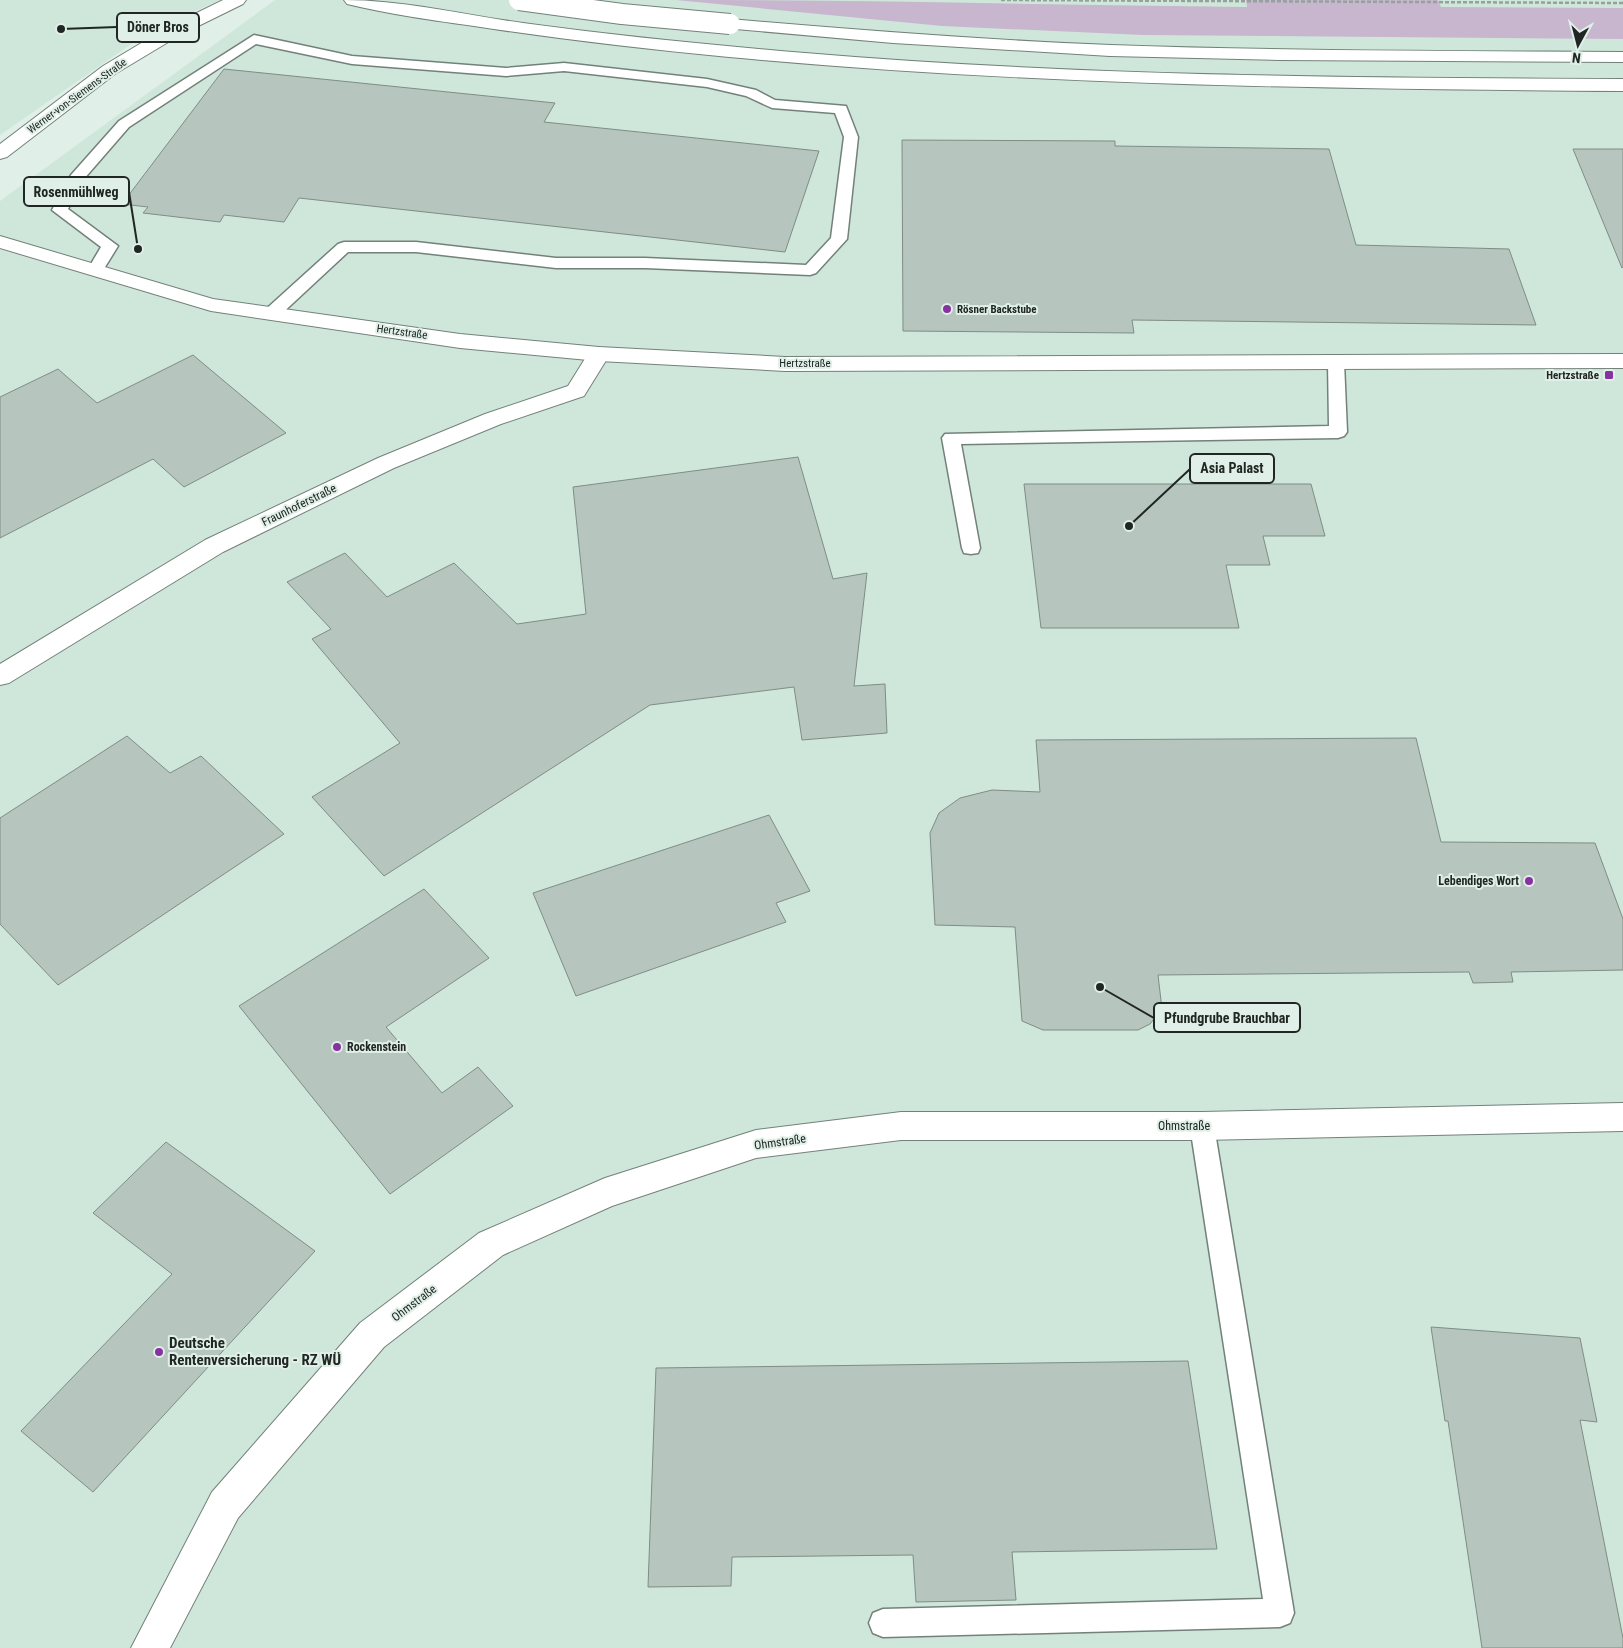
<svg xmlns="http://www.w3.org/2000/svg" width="1623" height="1648" viewBox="0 0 1623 1648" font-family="'Roboto Condensed',sans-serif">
<rect width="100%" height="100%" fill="#e0f0e8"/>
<g fill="#cfe7da">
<path d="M0,0H220L147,33L0,135Z"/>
<path d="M275,0H1623V1648H0V201Z"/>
</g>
<path fill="#c7b6ce" d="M676,0C866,0 1057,5 1247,7L1246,0H1438L1441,7L1623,8V39L1143,35L942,26Z"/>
<g fill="#b6c5bd" stroke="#7f8d85">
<path d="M224,69L555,103L544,122L819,151L785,252L299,198L284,222L224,215L220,222L143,213L148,207L122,204Z"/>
<path d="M902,140L1115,141V146L1329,149L1356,245L1509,249L1536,325L1132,320L1134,333L903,331Z"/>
<path d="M1573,149H1623V267L1622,268Z"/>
<path d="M193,355L286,433L184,487L153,459L0,538V397L58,369L97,403Z"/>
<path d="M798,457L833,579L867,573L854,686L885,684L887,733L802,740L794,687L650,705L384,876L312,797L400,743L312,639L331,629L287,582L345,553L387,597L454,563L517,624L586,614L573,487Z"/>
<path d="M1024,484H1311L1325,536H1263L1270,565H1226L1239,628H1041Z"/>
<path d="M127,736L170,773L201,756L284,834L58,985L0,924V818Z"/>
<path d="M1416,738L1441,842L1595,843L1623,919V970L1511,972L1513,982L1473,983L1469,972L1158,975L1162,1009L1150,1024L1138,1030H1043L1022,1021L1015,927L935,925L930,833L939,813L960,798L992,790L1040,792L1036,740Z"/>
<path d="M769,815L810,891L776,903L786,922L576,996L533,893Z"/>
<path d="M424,889L489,958L386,1027L442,1093L478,1067L513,1106L390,1194L239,1006Z"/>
<path d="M166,1142L315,1251L93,1492L21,1431L172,1274L93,1213Z"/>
<path d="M1431,1327L1580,1338L1597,1422L1580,1420L1623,1638V1648H1482L1448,1421H1445Z"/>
<path d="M1188,1361L1217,1549L1012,1552L1016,1600L916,1602L913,1555L732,1557L731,1586L648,1587L656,1368Z"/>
</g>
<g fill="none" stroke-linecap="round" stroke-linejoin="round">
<g stroke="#73817a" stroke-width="3">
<g id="service">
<path d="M254,35L352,56L506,68L564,63L707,79L756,90L775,100L846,106L858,137L847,239L816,273L810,275L645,268H556L416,252H348L277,318H265L263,314L265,310L338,244L344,242H416L556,258H645L806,265L831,238L844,137L835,113L772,108L746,96L707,87L564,71L506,76L352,64L256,44L129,127L83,180L68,209L118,246L102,272H90L88,269L101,247L52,210L71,175L119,121Z"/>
<path d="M1336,357L1342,358L1344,362L1347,432L1344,436L1338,438L961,444L980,548L978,553L971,554L964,553L962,548L942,438L945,434L1329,426L1328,362L1330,358Z"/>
<path d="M1202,1115L1211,1118L1214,1126L1294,1613L1290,1623L1280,1627L883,1637L873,1633L869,1623L873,1613L883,1609L1263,1599L1190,1126L1193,1118Z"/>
</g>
</g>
<g stroke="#73817a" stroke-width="2">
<g id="minor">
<path d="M599,347L607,349L610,354L584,396L501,424L394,468L223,552L9,683L0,685V664L205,540L378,458L485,414L568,386L591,349Z"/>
<path d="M1623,1103V1131L1202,1140H901L756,1158L612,1206L503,1255L384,1347L238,1518L170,1648H131L212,1492L360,1323L479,1233L605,1178L756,1130L901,1112H1202Z"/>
</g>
</g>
<g stroke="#73817a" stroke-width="2">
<g id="tertiary">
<path d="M223,0H246L243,4L180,35L115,74L7,157L0,159V144L103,66L168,27Z"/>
<path d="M0,236L213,299L460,334L599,347L785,357L1623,354V368L785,371L599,361L460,348L211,311L0,248Z"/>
</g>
</g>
<g stroke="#73817a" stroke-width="2">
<g id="trunk">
<path d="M344,0C404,0 464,15 523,23C617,36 711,45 805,53C1077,76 1350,78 1623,79V91C1325,89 1026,85 729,57C644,49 558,39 474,26C431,20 388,14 347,4Z"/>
<path d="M730,19C857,30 984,40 1111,45C1281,51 1452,51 1623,52V62L1279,60L1110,56L893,43L724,28L721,24L724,20Z"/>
</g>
</g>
<path stroke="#95a19b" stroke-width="2.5" stroke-dasharray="4 2" stroke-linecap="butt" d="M1001,0L1623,3"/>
<use href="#service" fill="#fff" fill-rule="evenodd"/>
<use href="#minor" fill="#fff" fill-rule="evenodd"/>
<use href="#tertiary" fill="#fff" fill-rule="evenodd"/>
<use href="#trunk" fill="#fff" fill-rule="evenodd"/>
<g stroke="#73817a" stroke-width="22" stroke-linecap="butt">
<path id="trunk-bridge" d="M519,0L622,14L730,24"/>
</g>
<use href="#trunk-bridge" stroke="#fff" stroke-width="20"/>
</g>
<g fill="#8632a0" stroke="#e0f0e8" stroke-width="2">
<circle cx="947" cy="309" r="5"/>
<rect x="1604" y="370" width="10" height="10" rx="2.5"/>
<circle cx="1529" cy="881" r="5"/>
<circle cx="337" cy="1047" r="5"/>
<circle cx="159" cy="1352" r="5"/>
</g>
<g text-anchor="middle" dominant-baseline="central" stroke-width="4" stroke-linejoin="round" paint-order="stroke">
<g font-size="11" fill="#202623" stroke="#e0f0e8">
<text transform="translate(77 96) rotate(-36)">Werner-von-Siemens-Straße</text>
<text transform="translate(402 332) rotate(8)">Hertzstraße</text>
<text x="805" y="363">Hertzstraße</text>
</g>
<g font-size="11" font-weight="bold" fill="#202623" stroke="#e0f0e8" text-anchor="start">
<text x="957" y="309">Rösner Backstube</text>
<text x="1599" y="375" text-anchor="end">Hertzstraße</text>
</g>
<g font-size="12" fill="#202623" stroke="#e0f0e8">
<text transform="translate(299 505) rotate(-26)">Fraunhoferstraße</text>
<text x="1184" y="1126">Ohmstraße</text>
<text transform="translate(780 1142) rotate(-8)">Ohmstraße</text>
<text transform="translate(414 1303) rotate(-37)">Ohmstraße</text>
</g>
<g font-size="12" font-weight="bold" fill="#202623" stroke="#e0f0e8" text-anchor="end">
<text x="1519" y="881">Lebendiges Wort</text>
<text x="347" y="1047" text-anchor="start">Rockenstein</text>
</g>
<g font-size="15" font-weight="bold" fill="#202623" stroke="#e0f0e8" text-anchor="start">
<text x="169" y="1343">Deutsche<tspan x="169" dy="17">Rentenversicherung - RZ WÜ</tspan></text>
</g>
</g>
<path fill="none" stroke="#202623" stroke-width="2" d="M61 29L117 27M138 249L129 192M1129 526L1190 469M1100 987L1154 1018"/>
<g fill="#202623" stroke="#e0f0e8" stroke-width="2">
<circle cx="61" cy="29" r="5"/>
<circle cx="138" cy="249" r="5"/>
<circle cx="1129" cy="526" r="5"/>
<circle cx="1100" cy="987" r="5"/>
</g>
<g fill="#e0f0e8" stroke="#202623" stroke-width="2">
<rect x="117" y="13" width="82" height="29" rx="5"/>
<rect x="24" y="177" width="105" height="29" rx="5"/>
<rect x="1190" y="454" width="84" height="29" rx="5"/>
<rect x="1154" y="1003" width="146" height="29" rx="5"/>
</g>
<g font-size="14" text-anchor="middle" font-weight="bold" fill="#202623">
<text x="158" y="32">Döner Bros</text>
<text x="76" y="197">Rosenmühlweg</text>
<text x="1232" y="473">Asia Palast</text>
<text x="1227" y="1023">Pfundgrube Brauchbar</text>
</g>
<g transform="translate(1578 45) rotate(187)" stroke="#e0f0e8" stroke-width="4" paint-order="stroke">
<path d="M0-4L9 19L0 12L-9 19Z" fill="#202623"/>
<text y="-8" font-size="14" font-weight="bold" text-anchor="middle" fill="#202623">N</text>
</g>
</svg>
